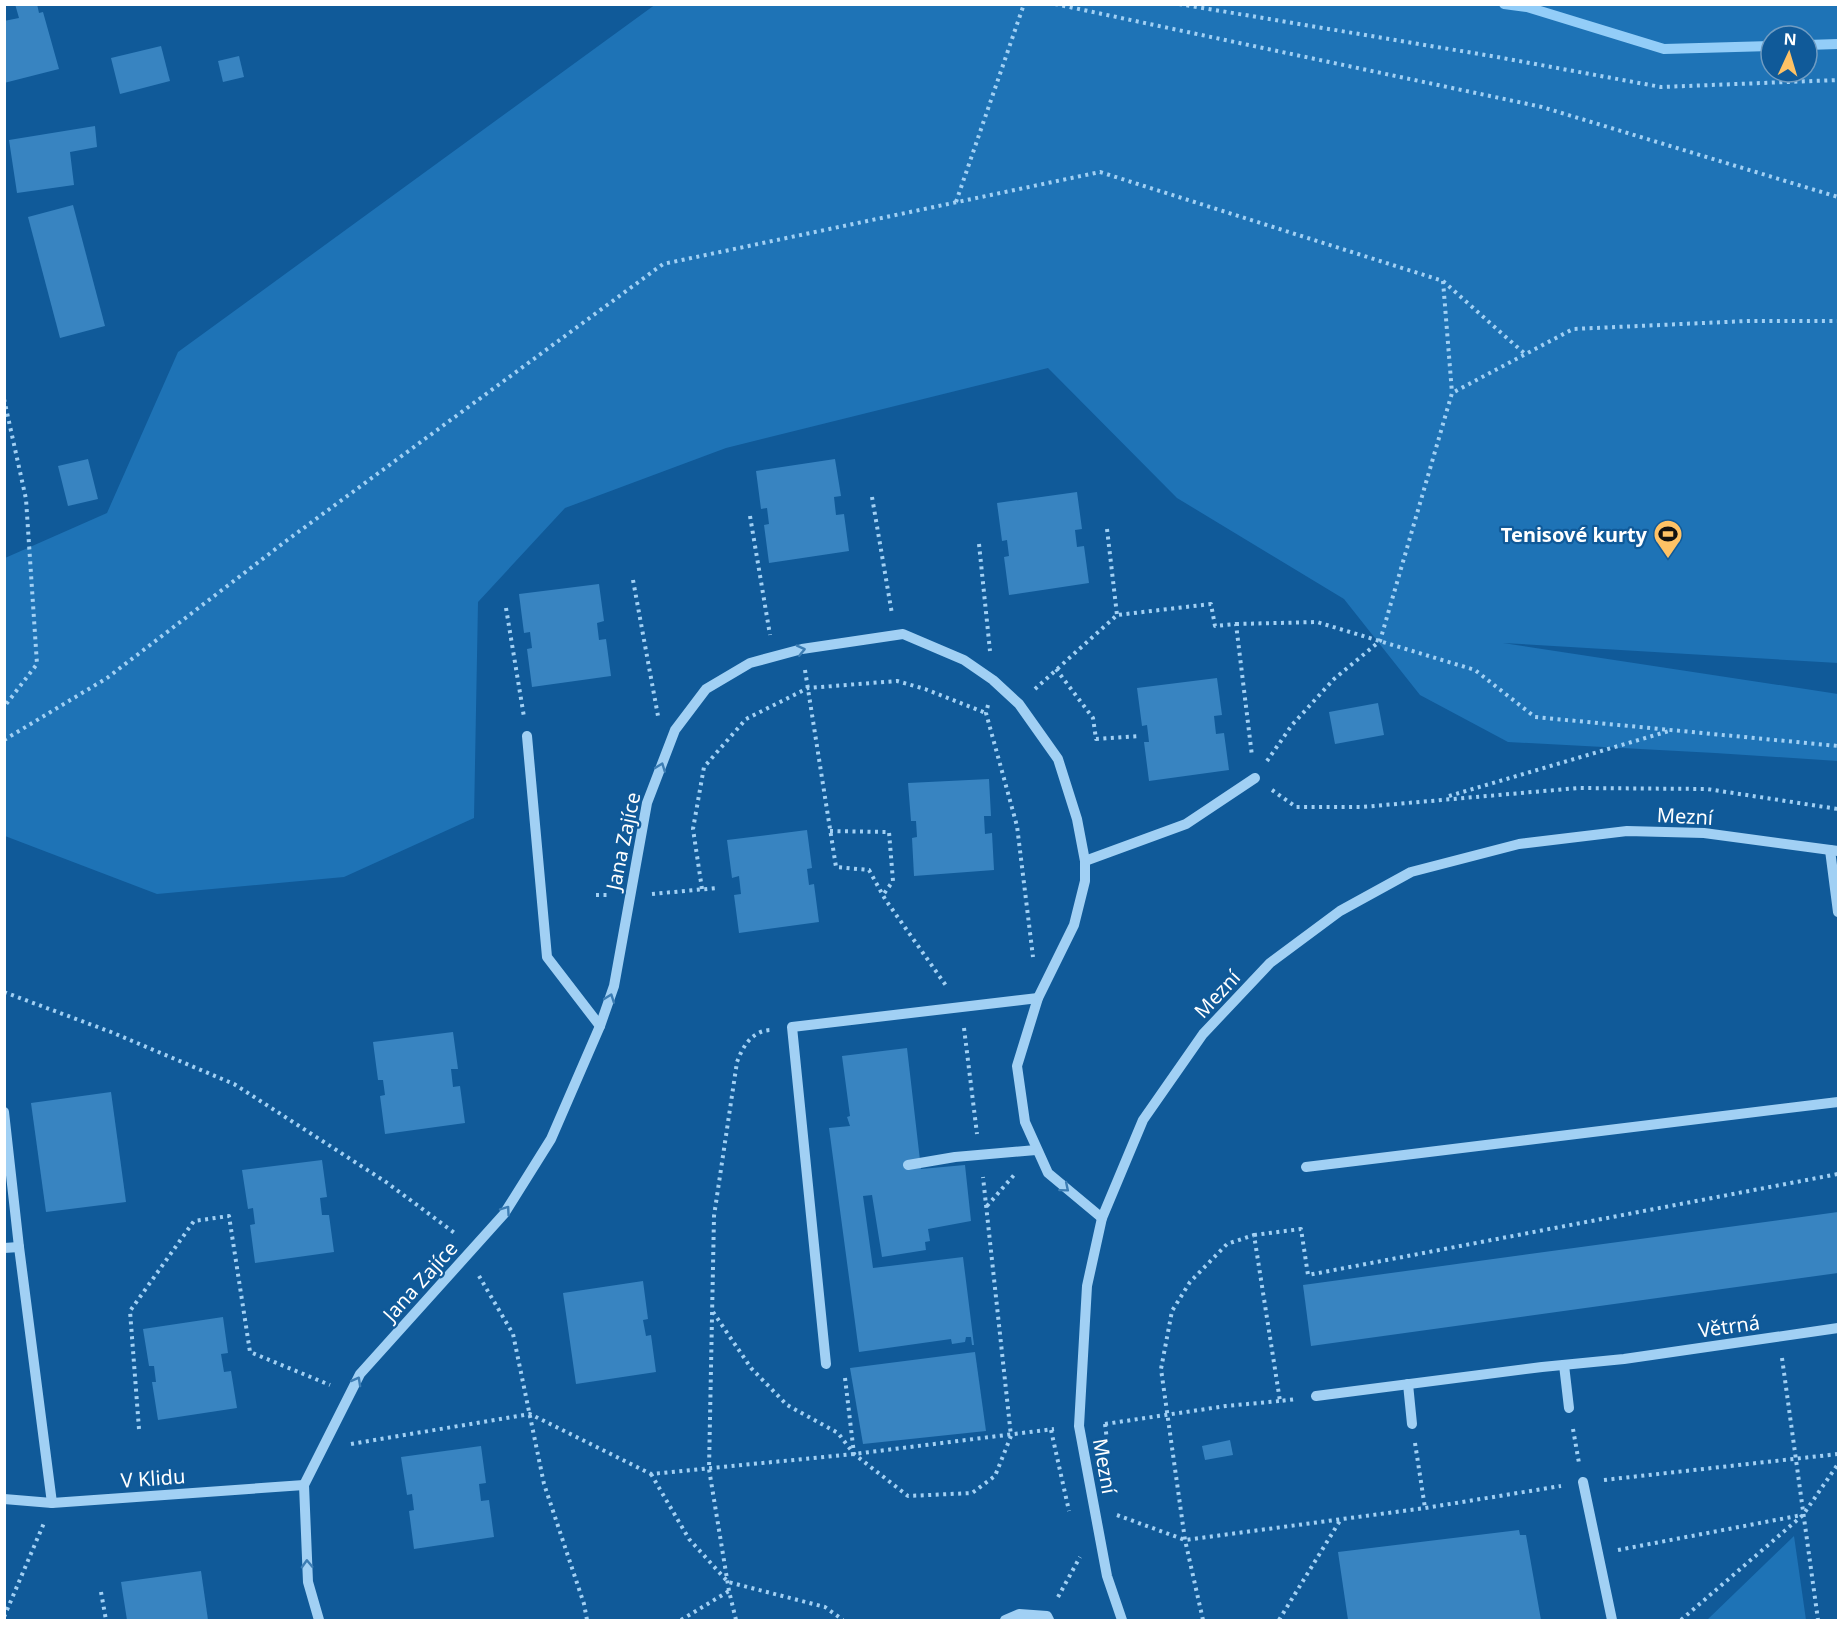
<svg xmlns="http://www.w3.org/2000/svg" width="1843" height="1625" viewBox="0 0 1843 1625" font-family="'Noto Sans',sans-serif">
<rect width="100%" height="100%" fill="#105a99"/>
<g fill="#1e73b6" fill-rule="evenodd">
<path d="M656,4L1838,5V663L1503,643L1838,694V761L1715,753L1508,742L1420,695L1344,599L1177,498L1048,368L726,448L565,508L478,602L474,818L344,877L157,894L5,836V558L107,513L178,352ZM1771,36H1807V72H1771Z"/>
<path d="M1794,1536L1806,1620H1707Z"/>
</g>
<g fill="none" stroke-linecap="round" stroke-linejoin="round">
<g stroke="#93cdf8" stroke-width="10">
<path d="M1504,4L1527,7L1664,49L1771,46"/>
<path d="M1807,45L1838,44"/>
</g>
</g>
<g fill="#3884c1">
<path d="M15,4H37L39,13L43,12L59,69L4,83V21L19,18Z"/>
<path d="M161,46L170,81L120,94L111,58Z"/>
<path d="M239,56L244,77L223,82L218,61Z"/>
<path d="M95,126L97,147L70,152L74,185L17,193L9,140Z"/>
<path d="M73,205L105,326L60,338L28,217Z"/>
<path d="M88,459L98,499L68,506L58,466Z"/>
<path d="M835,459L841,496L834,497L836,515L844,514L849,551L769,563L764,525L769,524L767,508L761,509L756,471Z"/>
<path d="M1077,492L1082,529L1075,530L1077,547L1084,546L1089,583L1009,595L1004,557L1009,556L1007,540L1002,541L997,503Z"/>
<path d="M599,584L604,621L597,623L599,640L606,639L611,676L532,687L527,649L532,648L530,632L524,633L519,594Z"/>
<path d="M1217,678L1222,715L1214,716L1216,734L1224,733L1229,770L1149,781L1144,742H1149L1147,725L1142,726L1137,688Z"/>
<path d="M1378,703L1384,735L1335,744L1329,712Z"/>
<path d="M989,779L991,816H984L985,834L992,833L994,870L914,876L912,838L917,837L916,821H911L908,783Z"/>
<path d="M807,830L812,868L807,869L809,885L814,884L819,922L739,933L734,895L741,894L739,876L732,878L727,840Z"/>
<path d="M453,1032L458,1069H451L453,1087L460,1086L465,1123L385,1134L380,1096L385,1095L383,1080H378L373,1042Z"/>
<path d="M907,1048L921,1169L965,1165L971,1221L928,1229L930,1241L925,1242L926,1250L882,1257L872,1195L863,1196L873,1268L963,1257L974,1345H972L971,1337H966L965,1342L952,1344L951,1339L859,1352L829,1128L850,1126L847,1117L850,1116L842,1056Z"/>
<path d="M111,1092L126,1202L46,1212L31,1103Z"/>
<path d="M322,1160L327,1197L320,1198L322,1215H329L334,1252L255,1263L250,1225L255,1224L253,1208L248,1209L242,1170Z"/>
<path d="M1838,1212V1273L1311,1346L1303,1285Z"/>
<path d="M643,1281L648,1319L643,1320L646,1336L651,1335L656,1372L576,1384L563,1293Z"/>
<path d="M223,1317L228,1353L221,1354L224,1372L231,1371L237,1408L158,1420L152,1382H156L154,1366H149L143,1329Z"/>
<path d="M975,1352L986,1431L863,1444L850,1368Z"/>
<path d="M1230,1440L1233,1455L1205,1460L1202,1446Z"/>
<path d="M481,1446L486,1483L479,1484L481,1501L489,1500L494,1537L414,1549L409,1511L414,1510L412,1494L407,1495L401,1457Z"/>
<path d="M1519,1530L1520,1535H1526L1541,1620H1348L1338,1552Z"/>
<path d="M201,1571L208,1620H127L121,1582Z"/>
</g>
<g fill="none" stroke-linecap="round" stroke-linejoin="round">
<g stroke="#a1d0f4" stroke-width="4" stroke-dasharray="3 4.5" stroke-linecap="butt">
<path d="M1055,4L1542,107L1838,197"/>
<path d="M1179,4L1497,57L1661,87L1838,80"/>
<path d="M956,202L1024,4"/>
<path d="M1443,281L1452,393"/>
<path d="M4,399L26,499L37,664L4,707"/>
<path d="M872,497L892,614"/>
<path d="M750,516L770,635"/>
<path d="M1107,529L1117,615"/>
<path d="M979,544L990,651"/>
<path d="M633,580L658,716"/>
<path d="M506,608L524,717"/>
<path d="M1236,624L1317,622L1475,670L1535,717L1838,746"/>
<path d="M1056,669L1093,718L1096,739L1139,736"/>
<path d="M805,670L836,867L869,870L885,899L947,987"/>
<path d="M1035,689L1117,615L1211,604L1215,626L1236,624L1252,756"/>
<path d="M988,705L986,713L1017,826L1033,957"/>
<path d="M4,740L107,678L286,541L663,264L1100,172L1443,281L1525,354"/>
<path d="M1267,761L1292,725L1334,679L1380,641L1452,393L1573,329L1747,321H1838"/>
<path d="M1272,790L1296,807H1362L1578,788L1707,789L1838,809"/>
<path d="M1449,796L1669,731"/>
<path d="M830,831L889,832L893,881L883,895"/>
<path d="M702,889L693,829L704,767L746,719L808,688L897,681L925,689L986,713"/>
<path d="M652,894L717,888"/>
<path d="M596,895H608"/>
<path d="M4,992L111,1032L234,1084L386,1182L456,1234"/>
<path d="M964,1028L977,1134"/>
<path d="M987,1206L1014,1175"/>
<path d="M1254,1235L1301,1229L1308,1275L1838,1174"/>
<path d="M479,1276L513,1334L544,1484L584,1604L587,1620"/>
<path d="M713,1312L751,1368L787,1405L838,1433L854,1454L908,1496L972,1493L995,1476L1011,1436L983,1177"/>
<path d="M1782,1358L1818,1620"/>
<path d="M845,1378L854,1454"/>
<path d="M1105,1424L1107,1440"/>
<path d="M1105,1424L1226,1406L1280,1401"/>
<path d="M139,1429L130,1311L194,1221L229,1216L250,1352L330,1385"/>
<path d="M1573,1429L1579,1463"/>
<path d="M1051,1430L1069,1511"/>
<path d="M1415,1443L1425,1508"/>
<path d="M351,1444L530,1414L651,1474L854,1454L1054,1429"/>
<path d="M651,1474L689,1539L728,1582L825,1607L843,1620"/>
<path d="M1604,1480L1838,1454"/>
<path d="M1117,1515L1185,1540L1425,1508L1561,1486"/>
<path d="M1618,1550L1802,1515"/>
<path d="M101,1592L106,1620"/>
<path d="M1058,1597L1080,1557"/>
<path d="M4,1617L44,1523"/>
<path d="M681,1620L729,1591"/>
<path d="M736,1620L729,1591L709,1469L714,1216L737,1062C743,1046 752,1031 770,1030"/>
<path d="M1203,1620L1185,1540L1161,1369L1172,1311L1190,1282L1227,1244L1254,1235L1280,1401L1297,1399"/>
<path d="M1279,1620L1341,1519"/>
<path d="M1681,1620L1803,1515L1838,1464"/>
</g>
<g stroke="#a1d0f4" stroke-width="10">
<path d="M527,736L547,957L600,1026"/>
<path d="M1830,850L1838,912"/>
<path d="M1085,861L1186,824L1255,778"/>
<path d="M4,1112L19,1247L52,1503"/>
<path d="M908,1165L955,1157L1036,1150"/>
<path d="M1306,1167L1838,1102"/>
<path d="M4,1248L19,1247"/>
<path d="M826,1364L792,1027L1038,998"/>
<path d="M1564,1365L1569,1408"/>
<path d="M1408,1384L1412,1424"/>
<path d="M1316,1396L1542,1367L1624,1359L1838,1328"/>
<path d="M1583,1482L1612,1620"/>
<path d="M4,1499L52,1503L304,1485"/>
<path d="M319,1620L308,1582L304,1485L360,1374L504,1214L551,1139L600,1026L614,986L647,803L675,730L706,689L750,663L802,649L903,634L964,660L993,680L1019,704L1058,759L1077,819L1085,861V881L1074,925L1038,998L1017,1066L1025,1122L1048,1173L1102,1218"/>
<path d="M1005,1620L1019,1614L1047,1616L1049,1620"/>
<path d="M1122,1620L1107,1576L1079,1426L1087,1286L1102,1218L1143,1120L1203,1034L1270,963L1340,911L1411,872L1519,844L1627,831L1704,833L1838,851"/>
</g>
</g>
<defs><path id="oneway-chevron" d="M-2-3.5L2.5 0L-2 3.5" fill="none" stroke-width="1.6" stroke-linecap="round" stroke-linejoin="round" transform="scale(1.5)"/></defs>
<g stroke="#3c7db4">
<use href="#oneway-chevron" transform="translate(801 650) rotate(-13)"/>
<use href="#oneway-chevron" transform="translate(661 767) rotate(-69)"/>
<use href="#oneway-chevron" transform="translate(610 998) rotate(-70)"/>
<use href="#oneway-chevron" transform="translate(1065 1188) rotate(40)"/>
<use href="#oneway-chevron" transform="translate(506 1210) rotate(-55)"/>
<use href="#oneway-chevron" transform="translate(357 1381) rotate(-61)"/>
<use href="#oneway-chevron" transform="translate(307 1564) rotate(-92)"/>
</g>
<defs>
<g id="stadium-pin" transform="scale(1.5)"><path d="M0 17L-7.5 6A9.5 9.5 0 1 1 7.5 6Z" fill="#ffc265" stroke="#105a99"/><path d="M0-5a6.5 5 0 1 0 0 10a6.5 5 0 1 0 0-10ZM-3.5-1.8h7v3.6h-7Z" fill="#111"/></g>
</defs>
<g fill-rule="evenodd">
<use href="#stadium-pin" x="1668" y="534"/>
</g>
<g text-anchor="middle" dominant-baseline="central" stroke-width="4.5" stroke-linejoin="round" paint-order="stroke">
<g font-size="20" font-weight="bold" fill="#fff" stroke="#105a99" text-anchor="end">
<text x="1647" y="534">Tenisové kurty</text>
</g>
<g font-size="20" fill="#fff" stroke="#105a99">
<text transform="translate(1685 816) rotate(3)">Mezní</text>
<text transform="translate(623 841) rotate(-78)">Jana Zajíce</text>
<text transform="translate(1217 994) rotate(-47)">Mezní</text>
<text transform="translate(420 1281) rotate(-48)">Jana Zajíce</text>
<text transform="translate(1729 1326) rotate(-8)">Větrná</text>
<text transform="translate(1105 1466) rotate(80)">Mezní</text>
<text transform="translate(153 1478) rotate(-4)">V Klidu</text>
</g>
</g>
<rect width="1843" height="1625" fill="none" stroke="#ffffff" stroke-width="12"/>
<g transform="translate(1789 54) rotate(4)"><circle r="28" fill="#105a99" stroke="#709cc2" stroke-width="1.5"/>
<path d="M0-4.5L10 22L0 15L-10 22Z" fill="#ffc265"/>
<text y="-9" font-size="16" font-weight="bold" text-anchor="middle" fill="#ffffff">N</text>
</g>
</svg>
